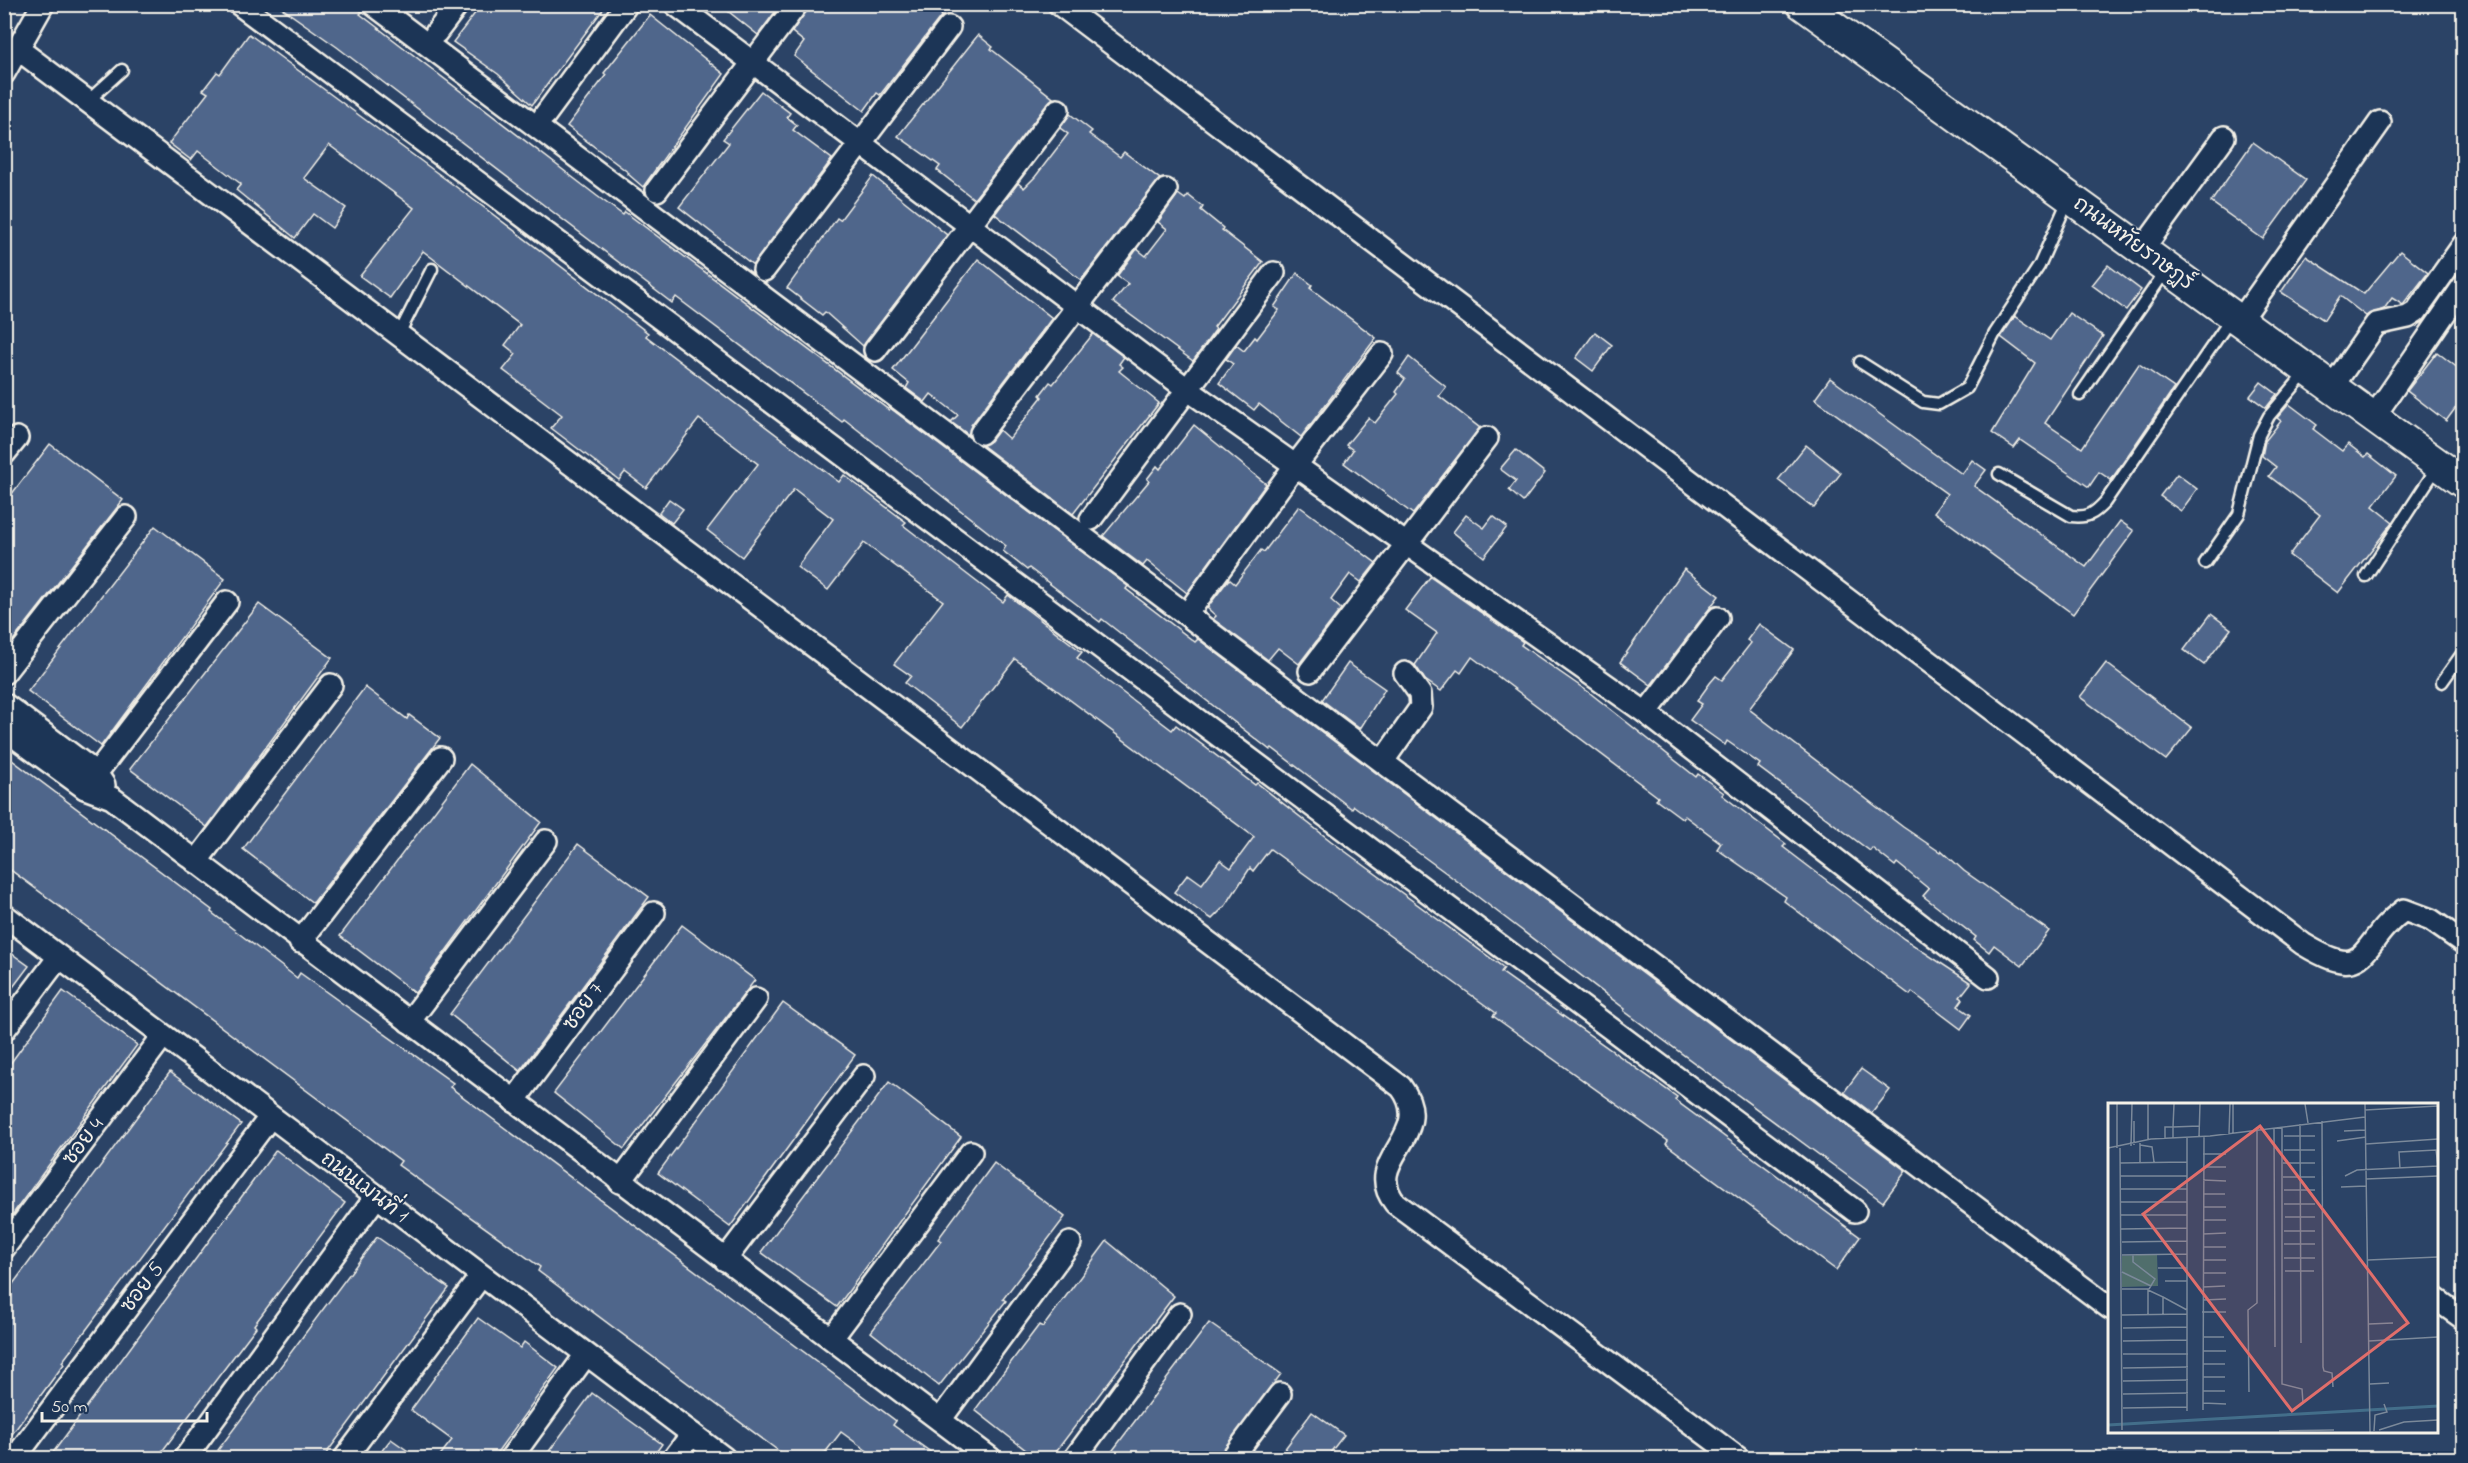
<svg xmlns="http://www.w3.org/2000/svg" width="2468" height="1463" viewBox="0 0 2468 1463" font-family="'Indie Flower','Playpen Sans Thai',sans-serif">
<rect width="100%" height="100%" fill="#2b4366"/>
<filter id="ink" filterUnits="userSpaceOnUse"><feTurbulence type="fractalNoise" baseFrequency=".0167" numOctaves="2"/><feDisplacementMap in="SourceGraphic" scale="12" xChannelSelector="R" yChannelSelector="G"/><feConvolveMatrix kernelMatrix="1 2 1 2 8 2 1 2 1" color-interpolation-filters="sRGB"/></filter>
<g filter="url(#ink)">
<g fill="#50668b" stroke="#f4f1e8" stroke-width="1.5">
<path d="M276,4H352L362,12L360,14L597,196L623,215L625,212L889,410L890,408L1128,586L1126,589L1195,642L1198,639L1906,1171L1883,1202L1624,1011L1625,1009L1453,878L1354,806L1352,809L1272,748L1270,750L1102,619L1100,622L1029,568L1027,570L1003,551L1006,546L844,419L842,422L676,297L672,303L337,47Z"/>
<path d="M482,4H607L532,105L498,74L453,42Z"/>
<path d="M719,4H781L758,35Z"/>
<path d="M810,4H929L942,15L880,95L877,93L864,111L794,56L804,42L792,32Z"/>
<path d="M650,15L724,74L643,187L628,174L629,173L567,126L606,75L604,73Z"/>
<path d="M249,34L482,206L648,333L646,336L839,482L844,475L906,522L903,525L1003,602L1008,595L1082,652L1077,658L1172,730L1176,725L1255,785L1257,783L1331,841L1504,968L1501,972L1677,1097L1675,1100L1860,1237L1836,1270L1666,1144L1668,1141L1493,1016L1496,1013L1270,849L1253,871L1250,868L1226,905L1212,919L1198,910L1174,892L1188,874L1202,884L1220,860L1231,868L1254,837L1015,659L962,727L905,683L911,676L894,664L943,601L864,543L828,590L797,567L833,519L794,489L742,557L707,530L758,464L699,419L646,488L625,472L619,480L551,428L562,415L503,370L516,354L505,345L520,325L423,251L390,298L360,276L414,208L329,145L304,178L346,208L332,228L313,214L295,238L236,190L241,184L198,151L191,160L169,143L208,93L203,90L217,72L220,74Z"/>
<path d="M978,35L993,47L991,49L1053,98L974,199L937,170L940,166L898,136Z"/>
<path d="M761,91L790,113L787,117L797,125L793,130L832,159L753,265L679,207L729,143L723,139Z"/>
<path d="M1070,114L1092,131L1089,134L1120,157L1124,152L1160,179L1081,280L995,214L1018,183L1024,188L1035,177L1068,134L1060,128Z"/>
<path d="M2253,142L2306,180L2263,239L2211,202Z"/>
<path d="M873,176L947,235L863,346L825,312L822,315L787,288L837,218L840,220Z"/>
<path d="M1178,194L1185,199L1188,195L1203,207L1201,210L1223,228L1222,230L1263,262L1214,327L1216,329L1193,361L1113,302L1128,284L1117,276L1137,249L1146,256L1167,229L1158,222Z"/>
<path d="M2400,251L2428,273L2403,305L2392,298L2384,309L2366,316L2340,296L2324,320L2281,292L2306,256L2364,294Z"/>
<path d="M978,259L1052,318L971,425L969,435L951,422L958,415L931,394L925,402L906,388L909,383L893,370Z"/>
<path d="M2108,265L2141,290L2126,310L2092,285Z"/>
<path d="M1297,273L1312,285L1310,288L1376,338L1301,437L1259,404L1254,410L1219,383L1233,364L1226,359L1236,345L1244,351L1255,337L1257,339L1279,310L1274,307Z"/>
<path d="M2069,313L2103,336L2045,423L2082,448L2139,364L2174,388L2111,480L2099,472L2089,487L2020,440L2014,448L1992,433L2035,363L2001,337L2015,316L2050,340Z"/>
<path d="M1595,332L1612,345L1593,371L1576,358Z"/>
<path d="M1093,334L1124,357L1119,364L1123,367L1119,371L1159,403L1073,514L982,445L991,441L999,430L1009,439L1042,397L1040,395L1050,382L1053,384Z"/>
<path d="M2437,352L2463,372V398L2446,421L2407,391Z"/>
<path d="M1409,357L1446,387L1439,396L1480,428L1413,514L1344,463L1353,450L1346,445L1368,418L1375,423L1398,394L1396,392L1405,379L1398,373Z"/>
<path d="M1830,378L1962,474L1972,460L1986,470L1974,486L2086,567L2120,521L2134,531L2073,614L1934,512L1947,494L1815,399Z"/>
<path d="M2261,382L2277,394L2266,408L2250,396Z"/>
<path d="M2289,404L2317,425L2313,429L2342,451L2348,444L2365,457L2368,454L2396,476L2373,506L2393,522L2338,593L2289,555L2320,515L2269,476L2276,467L2262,456L2265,441L2281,421L2277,418Z"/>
<path d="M1194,425L1266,484L1187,593L1147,561L1143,566L1103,536L1149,481L1147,479L1157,466L1160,469Z"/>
<path d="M50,444L123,500L4,652V504Z"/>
<path d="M1806,445L1841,473L1814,508L1778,480Z"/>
<path d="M1516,450L1545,473L1523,502L1509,490L1516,481L1500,469Z"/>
<path d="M2177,474L2197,489L2181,511L2160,496Z"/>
<path d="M669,499L683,509L672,523L659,513Z"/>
<path d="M1299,506L1376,563L1361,582L1350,574L1331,600L1341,609L1299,664L1278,648L1268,660L1213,619L1216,616L1207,608L1229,579L1235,584L1261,550L1264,552Z"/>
<path d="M1466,515L1484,528L1493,516L1507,527L1484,557L1453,532Z"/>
<path d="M155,526L225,579L101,746L28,691Z"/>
<path d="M1684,569L1719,596L1651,685L1620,662Z"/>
<path d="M1430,577L1523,642L1521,645L1590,693L1696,777L1698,774L1724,793L1722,795L1786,844L1783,847L1904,939L1971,983L1960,997L1963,999L1958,1006L1971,1015L1961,1029L1912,992L1910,995L1784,901L1786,897L1717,849L1721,843L1685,816L1683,819L1656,799L1658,797L1472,657L1461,673L1457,670L1441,691L1425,680L1415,665L1437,633L1405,610Z"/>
<path d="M259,604L332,658L207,827L130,769Z"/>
<path d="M2211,614L2231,629L2204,665L2184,650Z"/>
<path d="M1759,624L1794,650L1749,709L1903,827L1940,852L1941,850L1964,871L2049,931L2022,966L1994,945L1989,952L1974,940L1976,937L1923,896L1929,889L1897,863L1895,866L1872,848L1870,851L1758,767L1760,764L1727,741L1725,745L1690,720L1702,704L1697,701L1710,683L1716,676L1722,680L1751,643L1747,640Z"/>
<path d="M1348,663L1385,689L1360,729L1322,700Z"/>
<path d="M2106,663L2192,728L2166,760L2080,697Z"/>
<path d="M365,687L407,719L409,715L440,738L313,903L243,849Z"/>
<path d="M4,754L212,910L211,912L297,978L300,973L453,1083L450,1087L896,1421L893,1425L939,1458H877L841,1432L821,1458H788L538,1271L540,1267L398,1165L401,1161L4,865Z"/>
<path d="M470,764L541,822L415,993L340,936Z"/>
<path d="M578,844L649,897L520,1071L450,1014Z"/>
<path d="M682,925L755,980L624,1149L554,1093Z"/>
<path d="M4,948L29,966L4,999Z"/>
<path d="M63,991L137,1045L4,1226V1072Z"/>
<path d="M783,1003L855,1055L730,1227L658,1173Z"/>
<path d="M1861,1069L1890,1090L1872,1113L1844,1092Z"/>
<path d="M170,1072L241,1124L62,1362L64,1364L4,1445V1296Z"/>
<path d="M889,1082L961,1137L837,1307L761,1252Z"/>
<path d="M276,1150L345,1203L254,1325L256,1327L157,1458H49Z"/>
<path d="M994,1163L1065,1217L1003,1299L1006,1301L939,1386L871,1332L941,1241L938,1239Z"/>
<path d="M377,1237L449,1288L323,1458H229L218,1450Z"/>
<path d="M1107,1241L1174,1296L1051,1458H1036L975,1410L1039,1325L1043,1327Z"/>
<path d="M478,1318L520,1348L524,1342L558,1368L493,1458H438L452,1440L411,1410Z"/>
<path d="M1209,1323L1281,1374L1218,1458H1107Z"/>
<path d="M592,1393L662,1444L652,1458H544Z"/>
<path d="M1312,1412L1344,1435L1326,1458H1278Z"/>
<path d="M391,1439L418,1458H376Z"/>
</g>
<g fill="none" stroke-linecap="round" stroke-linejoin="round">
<g stroke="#f4f1e8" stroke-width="15">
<g id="service">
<path d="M88,101L122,70"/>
<path d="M399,334L432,269"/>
<path d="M1860,362L1923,402L1939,404L1967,388L1995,333L2039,266L2069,198"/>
<path d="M2080,395L2167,269"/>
<path d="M1999,474L2071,516C2088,518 2094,514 2105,502L2232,317"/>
<path d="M2205,563L2239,514L2259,435L2269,416L2307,371"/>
<path d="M2366,576L2438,466"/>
<path d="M2442,682L2464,651"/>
</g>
</g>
<g stroke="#f4f1e8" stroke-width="26">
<g id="minor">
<path d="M239,4L1855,1211"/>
<path d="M373,4L2110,1308"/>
<path d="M675,4L1187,389L1646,713L1988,977"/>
<path d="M1059,4L2303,944C2372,986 2357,943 2404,910L2431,920L2464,943"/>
<path d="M436,33L458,4"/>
<path d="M18,49L1401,1087C1438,1136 1360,1159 1395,1203L1738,1458"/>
<path d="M4,73L43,4"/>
<path d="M545,115L627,4"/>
<path d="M657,190L797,4"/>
<path d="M2142,250L2224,137"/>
<path d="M764,270L949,27"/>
<path d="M2240,321L2380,122"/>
<path d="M875,350L1058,110"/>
<path d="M2332,387L2376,324L2408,317L2416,312L2464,244"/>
<path d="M2373,418L2464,285"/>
<path d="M981,433L1166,190"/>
<path d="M4,454L17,438"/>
<path d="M1091,519L1274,273"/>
<path d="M1195,603L1295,466L1382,354"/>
<path d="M1310,671L1487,438"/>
<path d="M4,673L126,517"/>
<path d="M4,704L96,773L104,785"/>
<path d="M1646,713L1718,618"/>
<path d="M4,729L85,788L112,798L990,1458"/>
<path d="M1383,761L1421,707L1420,694L1405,673"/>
<path d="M85,788L227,602"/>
<path d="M196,862L331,685"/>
<path d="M4,915L724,1458"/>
<path d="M300,942L441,758"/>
<path d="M409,1022L546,841"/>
<path d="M4,1030L59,957"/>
<path d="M514,1101L654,913"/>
<path d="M620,1182L756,999"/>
<path d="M4,1248L163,1036"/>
<path d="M725,1260L864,1076"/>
<path d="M2436,1299L2464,1319"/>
<path d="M832,1338L971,1152"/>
<path d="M940,1420L1070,1243"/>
<path d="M15,1458L270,1117"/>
<path d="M185,1458L376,1197"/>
<path d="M345,1458L481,1276"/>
<path d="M511,1458L585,1356"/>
<path d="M674,1458L692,1434"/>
<path d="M1075,1458L1180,1314"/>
<path d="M1232,1458L1280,1394"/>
</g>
</g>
<g stroke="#f4f1e8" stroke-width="34">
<path id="secondary" d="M1802,4L2464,483"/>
</g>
<use href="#service" stroke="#1d3557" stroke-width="10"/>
<use href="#minor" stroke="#1d3557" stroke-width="21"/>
<use href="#secondary" stroke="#1d3557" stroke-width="30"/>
</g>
</g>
<g text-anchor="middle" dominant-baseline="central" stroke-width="4.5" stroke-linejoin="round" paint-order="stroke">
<g font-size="21" fill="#f4f1e8" stroke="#1d3557">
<text transform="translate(2133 244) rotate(36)">ถนนหทัยราษฎร์</text>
<text transform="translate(584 1007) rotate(-54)">ซอย 7</text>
<text transform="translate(84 1142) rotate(-53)">ซอย 4</text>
<text transform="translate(364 1188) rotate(37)">ถนนเมนที่ 1</text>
<text transform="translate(143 1288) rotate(-53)">ซอย 5</text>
</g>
</g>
<g transform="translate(2108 1103)">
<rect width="330" height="330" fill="#2b4366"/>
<path d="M49,151L50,183L14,184V153Z" fill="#506e6c"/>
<path fill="none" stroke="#436e8a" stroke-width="3" d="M0,322L330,303"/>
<path fill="none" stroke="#7b899a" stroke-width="1.5" d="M197,1L200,20M257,1L262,329M257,7L330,3M26,18V42M214,18L215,264L216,268L224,270L225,284M192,21L193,240M174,24V281L194,286L195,300M166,26L167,244M236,28L257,27M125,30V1M121,31L122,1M176,33H207M91,34L92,1M57,35V24H65L66,1M65,35V24L91,23M40,36V1M229,38L258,34M32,40V59M258,41L330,36M32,42L44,44L46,59M23,43L24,1M0,45L43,36L102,33L257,14M9,45V1M12,45L14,327M176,47H207M95,51H118M12,60L79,59M175,60H207M95,64H118M292,66L291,49L328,47L330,63M12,73H79M237,73L249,67L330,63M175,74H207M258,76L330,73M95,77L118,78M233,84L258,83M12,86H79M176,87H207M95,91H117M13,99H79M176,101H207M95,104H118M13,112H79M177,114H207M95,117H118M13,126L79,125M176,128H207M95,131L118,130M14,139L79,138M176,141H207M95,144H118M14,152L79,151M25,152V159L47,176L41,186M176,155H207M95,157H118M260,157L330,154M50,165H79M177,168H206M14,169L43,183M95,170H118M57,178H79M95,184L117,183M14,186H40V212M40,187L55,194V211M55,194L79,207M95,197L118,196M94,209H118M14,212L79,211M261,221L285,220M15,225L79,224M95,234H116M15,238L79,237M261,238L330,234M95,248H118M15,251H80M95,261H117M15,265L80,264M95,274H117M15,278L80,277M262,281L281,280M95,288H117M141,289L140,207L149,200V28M15,291L80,290M95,300L118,301M15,305L79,304M95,307L96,34M79,308V34M271,327L296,319L330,317M171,328L226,327M266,328L267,312L279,309L276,301"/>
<path fill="#e06e6b" fill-opacity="0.15" stroke="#e06e6b" stroke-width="3" d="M152,23L300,220L184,308L35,111Z"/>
<rect width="330" height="330" fill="none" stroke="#f4f1e8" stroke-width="3"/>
</g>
<rect width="2468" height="1463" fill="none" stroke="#1d3557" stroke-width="24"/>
<rect x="12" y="12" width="2444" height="1439" fill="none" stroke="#f4f1e8" stroke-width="2" filter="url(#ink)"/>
<path d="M42 1412v9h165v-9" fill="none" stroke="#f4f1e8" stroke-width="3"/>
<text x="51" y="1412" font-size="18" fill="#f4f1e8" stroke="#1d3557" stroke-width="4.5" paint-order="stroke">50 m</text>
</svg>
